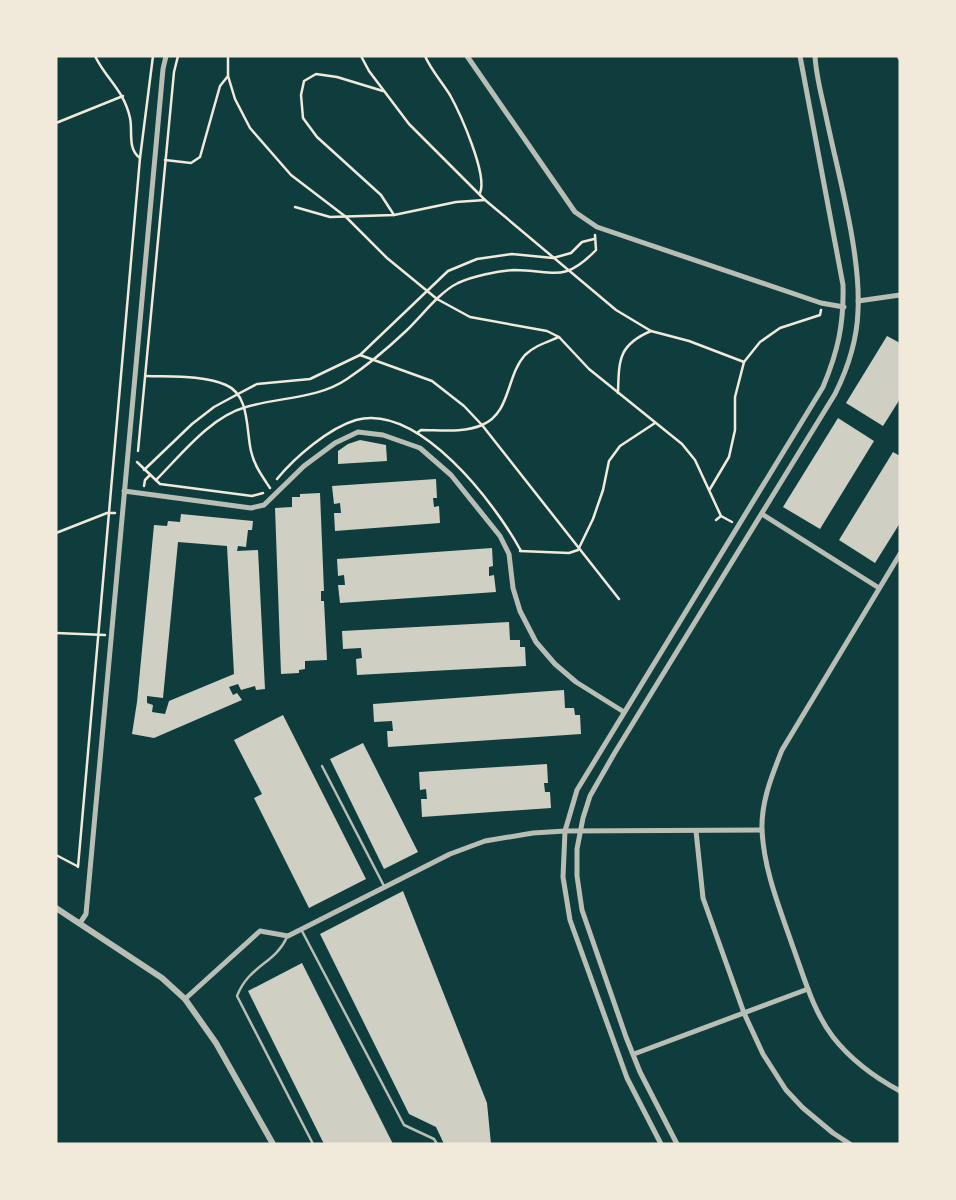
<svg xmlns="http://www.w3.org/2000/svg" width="956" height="1200" viewBox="0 0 956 1200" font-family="'Exo 2',sans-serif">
<rect width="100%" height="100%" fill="#0f3d3e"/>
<g fill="#cfcfc3" fill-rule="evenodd">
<path d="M887,336L900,343V399L883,426L846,403Z"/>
<path d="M838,418L874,441L820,529L783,507Z"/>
<path d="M360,440L386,445L387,461L338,464V451L348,444Z"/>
<path d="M893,452L900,456V523L875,563L839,540Z"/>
<path d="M436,479L437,498H433L434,507L439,506L440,523L335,531L334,513H341L340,503L334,504L332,486Z"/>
<path d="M320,493L324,591H321V601H324L327,660L305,661V669L299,670V673L281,674L275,508L292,507V497H300V494Z"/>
<path d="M181,514L253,521L252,530H248L246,547L238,546L237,551L258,550L265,689L256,690L255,686L241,690L238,684L229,687L233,695L237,693L242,700L154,738L132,734L137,702L154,525L167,526L168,521L180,522ZM178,542L227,546L234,674L169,701L165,714L152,712L153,705L147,703V696L163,698Z"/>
<path d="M492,548L493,566L489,567V576L494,575L496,592L340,603L338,585H345L344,575L338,576L337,559Z"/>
<path d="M509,622L510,640H520V647H525L526,666L357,675L356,659L362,658L361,648L343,649L342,631Z"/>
<path d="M564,690L565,708H574L575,715H580L581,734L388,747L387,731H393L392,721L374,722L373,704Z"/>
<path d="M283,715L366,879L309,908L254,798L262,794L234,740Z"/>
<path d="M363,743L418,852L384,869L330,759Z"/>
<path d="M547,764L548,783H544L545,792H550L551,808L422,817L421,799H427L426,789L420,790L419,772Z"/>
<path d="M403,891L487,1103L491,1144H444L436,1127L409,1114L320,934Z"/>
<path d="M302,963L393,1144H324L248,991Z"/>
</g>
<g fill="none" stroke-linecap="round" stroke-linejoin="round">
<g stroke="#f1e9da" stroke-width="2.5">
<path d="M95,56C106,79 124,90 130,118C133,131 127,149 140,158"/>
<path d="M228,56V76L235,99L250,128L291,175L346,217L387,258L437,299L470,317L547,331L559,337L589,369L682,444L695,460L721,516L732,522"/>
<path d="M361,56L369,71L409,124L485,200L616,310L651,331L689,341L744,362"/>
<path d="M425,56C431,70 442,82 450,95C460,113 488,175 480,193"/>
<path d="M383,91L337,77L316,74L304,81L301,95L303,118L317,137L381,195L394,215"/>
<path d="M56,123L123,96"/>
<path d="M165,160L191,163L200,157L220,86L228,76"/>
<path d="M295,207L330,217L394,215L456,202L485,200"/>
<path d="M360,355L432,381L464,406L482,425L619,599"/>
<path d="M146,376C171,377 203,375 226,385C250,395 246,430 251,451C254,465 262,476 270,488"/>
<path d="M618,393C619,360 618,345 651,331"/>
<path d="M417,433L421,430C440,430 464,433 482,425C511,413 506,376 525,355C534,346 547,342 559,337"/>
<path d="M138,451L174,72L178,56"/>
<path d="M137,462L160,484L252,496L263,493"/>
<path d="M144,470L192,424L214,407L238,394L257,384L310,379L360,355L448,271L477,259L512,254L553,258L571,253L582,242L594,239"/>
<path d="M277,479C295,457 329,428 356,420C419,403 495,503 521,551"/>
<path d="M156,480C181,455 210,417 246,407C279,397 318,399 347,379C368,365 388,348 406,331C422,316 438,293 458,283C473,276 498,271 514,270C554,270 563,284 596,250L595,235"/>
<path d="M144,486L145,480L150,475"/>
<path d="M710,489L729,457L735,430V397L744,362L760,342L780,328L820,315L821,310"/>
<path d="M716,520L721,516"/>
<path d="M56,533L107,513H115"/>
<path d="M520,551L569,553L578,550L593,519L603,490L609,461L620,446L655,423"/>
<path d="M56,633L105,635"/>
<path d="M56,855L77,866"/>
<path d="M78,867L140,158L153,56"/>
</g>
<g stroke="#b8beb3" stroke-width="2.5">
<path d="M322,766L384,886"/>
<path d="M302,931L404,1125L434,1139L437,1144"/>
<path d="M287,937C275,964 249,965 237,996L313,1144"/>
</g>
<g stroke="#b8beb3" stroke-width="5">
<path d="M467,56L575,212L597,227L821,303L844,307"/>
<path d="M899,56L900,58"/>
<path d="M858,301L900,295"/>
<path d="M124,491L251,508L264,505L304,466L335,443L358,432L383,435L420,448L451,475L500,536L509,554L513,588L520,611L536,642L555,664L576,682L624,712"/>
<path d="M762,514L879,588"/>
<path d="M900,554L782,750C772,775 761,802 762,830C764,871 780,909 793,947C804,977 813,1011 833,1037C851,1060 874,1077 900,1091"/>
<path d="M696,831L703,898L744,1013L763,1054L786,1090L803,1108L833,1133L850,1144"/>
<path d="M80,923L86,914L163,69L166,56"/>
<path d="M185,999L260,931L288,936L450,854L485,841L533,833L565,831L762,830"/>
<path d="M634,1054L808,989"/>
<path d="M661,1144L627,1078L570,920L563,877L565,831L577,790L823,387C838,351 844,324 843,285L800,56"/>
<path d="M677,1144L640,1072L626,1037L582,910L577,876V849L583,818L590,796L614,754L835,394C848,368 857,340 858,311C861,253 838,174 826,116C822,97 816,76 815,56"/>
</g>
<path stroke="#b8beb3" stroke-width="6" d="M56,908L162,978L185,999L216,1043L273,1144"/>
</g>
<rect width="956" height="1200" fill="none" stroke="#f1e9da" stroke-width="115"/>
</svg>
